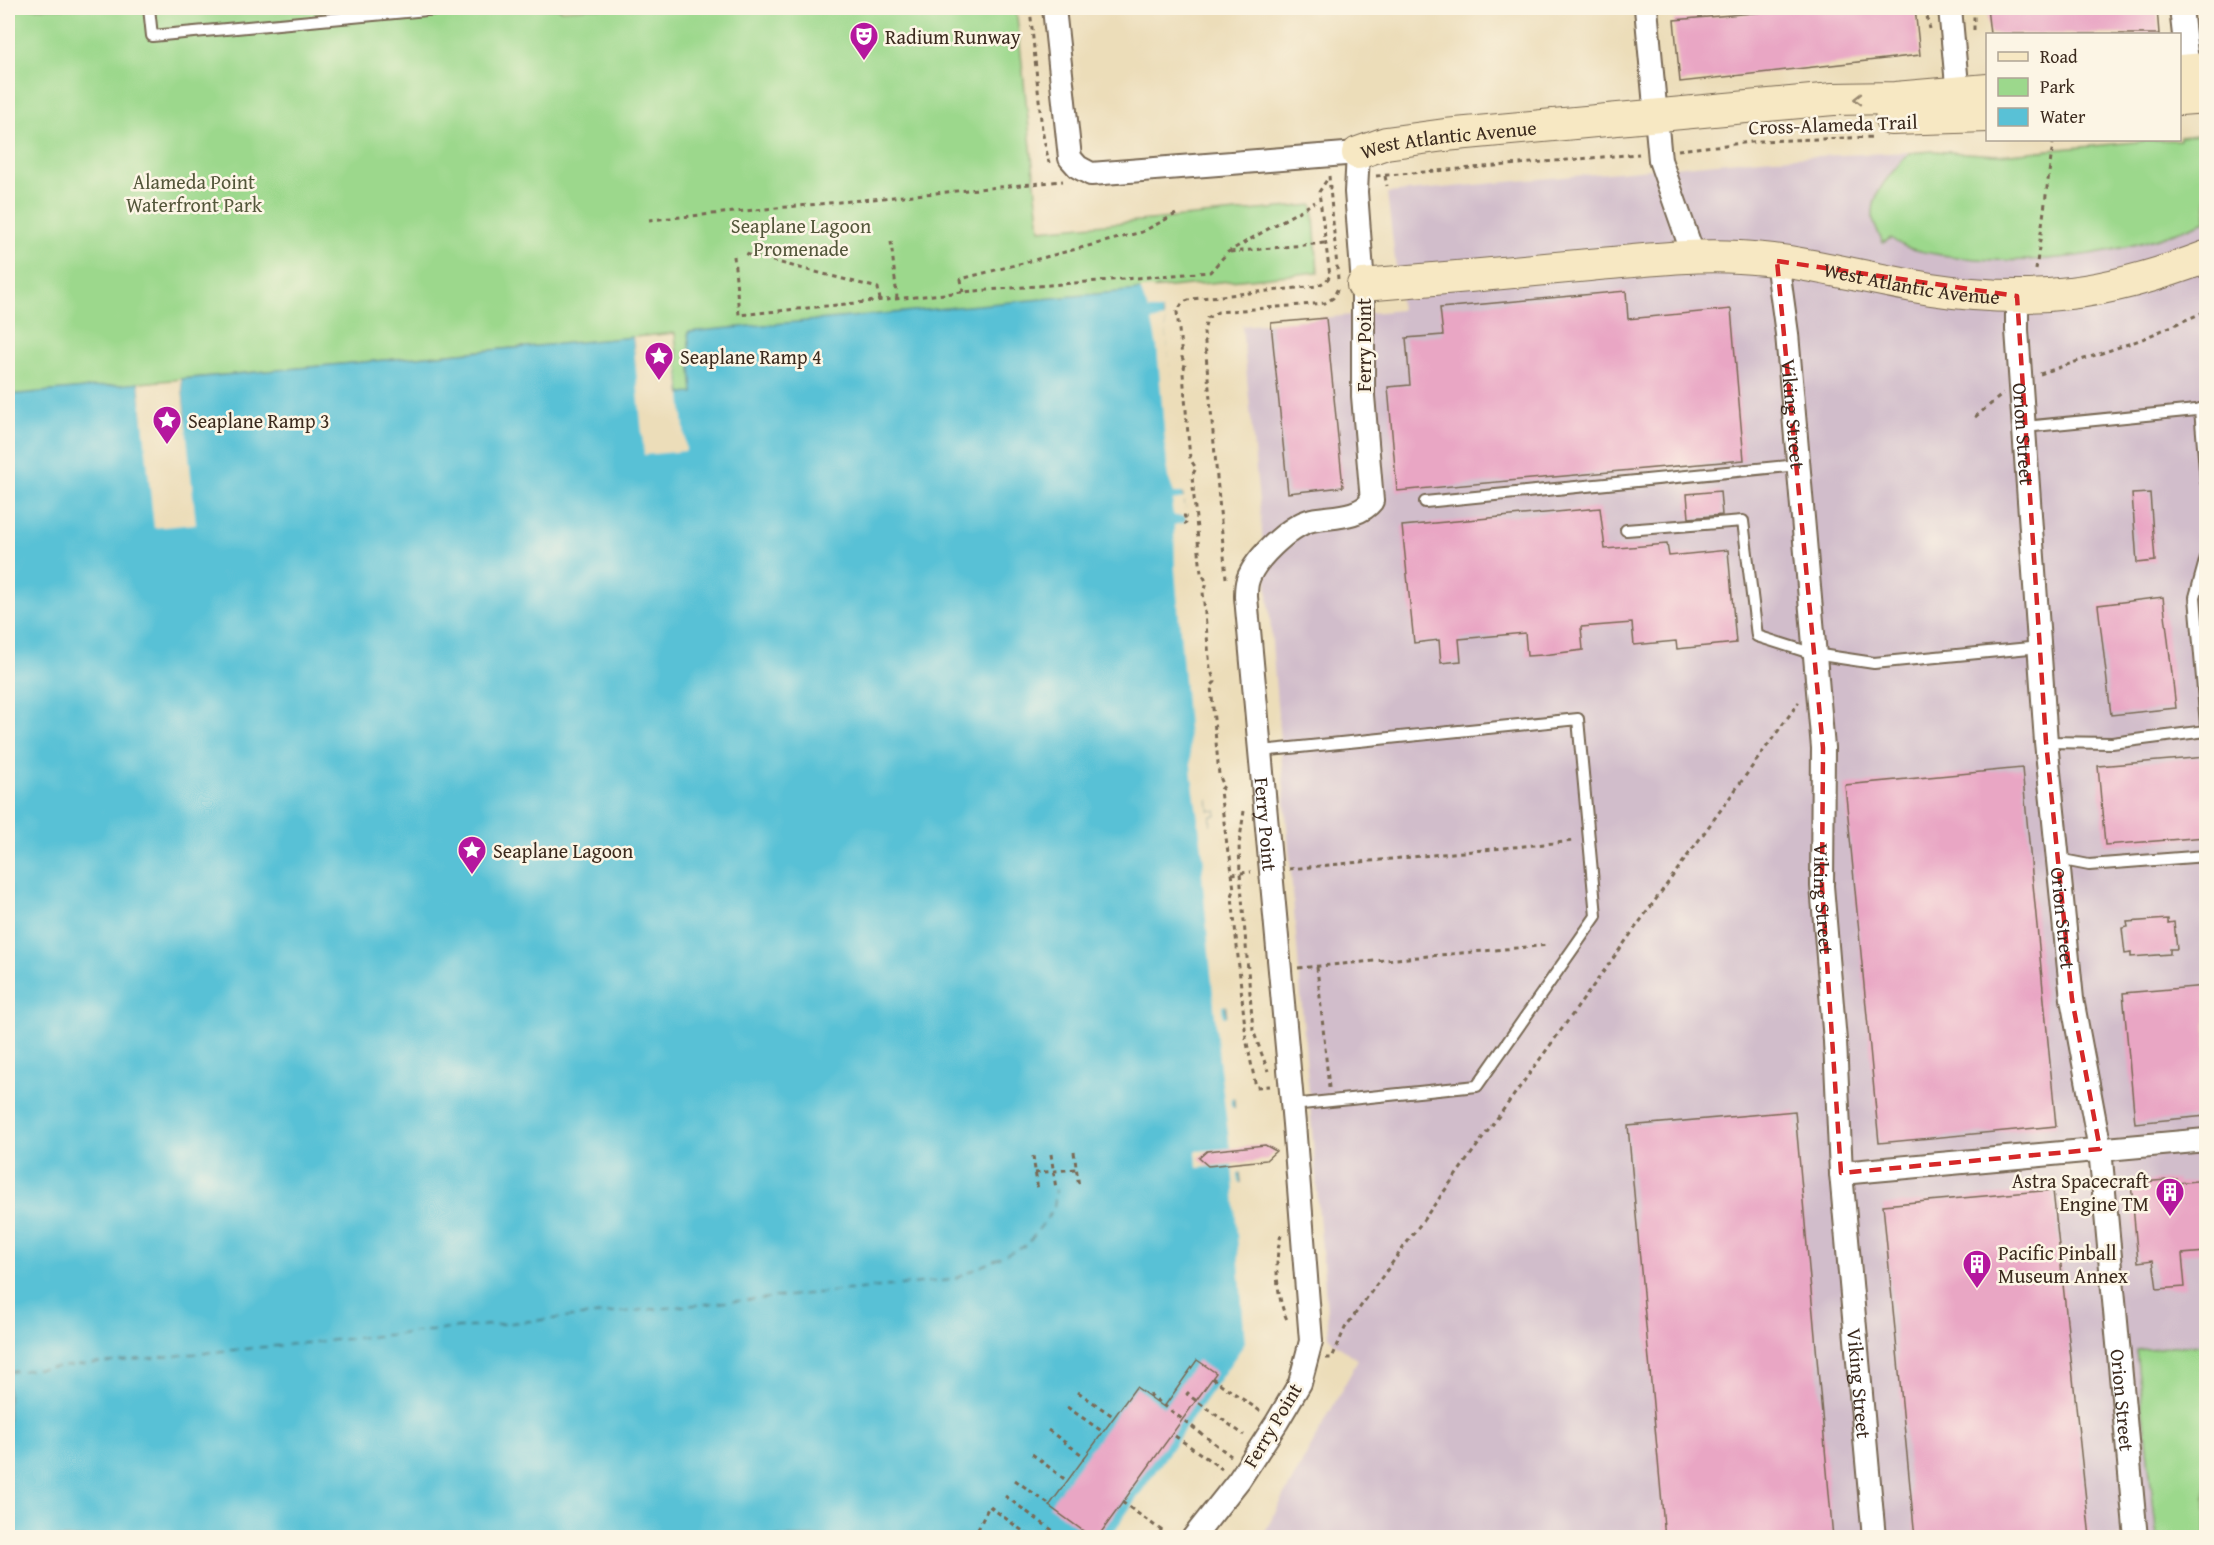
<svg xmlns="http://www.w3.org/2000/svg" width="2214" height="1545" viewBox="0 0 2214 1545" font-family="'Gentium Book Plus',serif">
<rect width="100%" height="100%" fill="#fcf5e5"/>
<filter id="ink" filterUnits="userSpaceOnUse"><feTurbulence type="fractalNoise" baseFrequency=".0167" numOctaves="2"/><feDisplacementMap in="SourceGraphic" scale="12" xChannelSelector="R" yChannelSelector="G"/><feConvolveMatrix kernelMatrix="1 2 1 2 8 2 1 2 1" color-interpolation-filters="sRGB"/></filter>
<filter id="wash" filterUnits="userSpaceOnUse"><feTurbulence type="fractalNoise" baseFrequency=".008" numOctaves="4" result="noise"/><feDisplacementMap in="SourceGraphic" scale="24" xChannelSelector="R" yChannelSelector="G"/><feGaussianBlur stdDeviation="1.35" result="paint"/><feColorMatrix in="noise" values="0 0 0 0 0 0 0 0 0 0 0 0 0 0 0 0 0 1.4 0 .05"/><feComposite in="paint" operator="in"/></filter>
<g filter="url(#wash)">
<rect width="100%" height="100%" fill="#ecddb9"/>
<path fill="#d1bdcb" d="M2206,134V1537H1262L1358,1360L1334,1343L1329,1336L1268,594L1242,326L1401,310L1387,193L1772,158L1933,151L1998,155L2155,140H2180V137Z"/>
<g fill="#9cd88c" stroke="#6c8155" stroke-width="1.5">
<path d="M8,8H560V10L590,8H1016L1040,230L1313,205L1318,272L1141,290L682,408L675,333L634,337L640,415L523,347L140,383L148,467L22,394L8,395Z"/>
<path d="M2206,134V221C2123,255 2031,269 1942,255C1924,252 1905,250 1891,238L1883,243C1880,235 1873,226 1873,217C1871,191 1894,171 1909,153L1933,151L1998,155L2155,140H2180V137Z"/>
<path d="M2206,1344V1537H2157L2136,1350Z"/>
</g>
<path fill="#59c1d6" stroke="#4a767a" stroke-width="1.5" d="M1149,289L1162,310L1164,318L1181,492H1183L1186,523H1184L1209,811H1216V815L1210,816V825L1255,1346L1118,1537L8,1538V395L139,383L144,424L185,420L181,379L633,337L637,370L678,365L681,394L693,393L688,332Z"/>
<g fill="#ecddb9">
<path d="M1153,288L1162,302L1167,318L1165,321L1183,489L1186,492L1187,499L1184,502L1189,522L1187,526L1211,799H1208L1209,811H1216V815L1210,816V825H1213L1229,1005L1222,1006L1223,1017L1230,1016L1237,1097L1231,1098L1232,1108H1238L1244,1172L1238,1173L1239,1183H1245L1258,1346L1237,1380L1122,1538L1110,1537L1245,1343L1232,1165L1197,1168L1196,1151L1230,1148L1219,1060L1202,874L1204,862L1192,776L1175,569L1174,525L1186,522L1185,516H1175L1173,514L1172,507L1173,500L1184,498L1183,493H1174L1168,477L1157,346L1152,321L1164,318L1162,310H1148L1140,289Z"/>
<path d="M636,336L639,366L678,362L686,451L644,455L633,337Z"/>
<path d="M178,379H181L196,524L154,528L139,383H142L146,421L182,418Z"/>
</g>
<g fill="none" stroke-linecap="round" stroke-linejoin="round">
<path stroke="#445755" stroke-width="1.5" stroke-dasharray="8 6" stroke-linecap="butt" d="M8,1372L952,1280L1027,1245L1054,1209L1056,1189"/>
</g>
<g id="blocks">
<g fill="#e9a6c4">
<path d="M1808,8H1915L1920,55L1680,82L1674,20Z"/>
<path d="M1987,8H2157L2159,34H1990Z"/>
<path d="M1626,291L1628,319L1731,309L1744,460L1397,491L1388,387L1410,385L1406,338L1443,335L1440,308Z"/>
<path d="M1326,318L1343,487L1288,493L1271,323Z"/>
<path d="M1720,491L1722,515L1689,518L1687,494Z"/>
<path d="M2150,493L2155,561L2137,563L2132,494Z"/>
<path d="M1600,508L1605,549L1667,544L1669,556L1728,550L1736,643L1677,649L1676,641L1634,645L1632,623L1581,627L1583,650L1543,655L1527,656L1525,633L1459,639L1461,661L1441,663L1439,640L1414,643L1402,526Z"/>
<path d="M2163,597L2176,708L2111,715L2098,605Z"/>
<path d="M2206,757V837L2105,845L2098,766Z"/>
<path d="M2022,768L2056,1126L1879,1143L1845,785Z"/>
<path d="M2168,919V923L2174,922L2177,949H2170V954L2131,957V953L2125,954L2122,928L2128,927L2127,922Z"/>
<path d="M2206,986V1116L2135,1123L2123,993Z"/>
<path d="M1795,1111L1833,1538H1665L1628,1126Z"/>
<path d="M1265,1145L1276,1151L1266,1160L1208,1166L1199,1158L1207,1151Z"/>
<path d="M2177,1179V1183L2206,1180V1252L2182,1254L2185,1287L2157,1289L2153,1260L2138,1262L2131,1183Z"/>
<path d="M2053,1190L2090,1538H1915L1883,1205Z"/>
<path d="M1197,1360L1216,1373L1097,1538H1093L1049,1506L1136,1387L1164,1407Z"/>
</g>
</g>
</g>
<g filter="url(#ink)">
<use href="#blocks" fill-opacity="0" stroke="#796954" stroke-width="1.5"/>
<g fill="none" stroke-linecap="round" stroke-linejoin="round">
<g stroke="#796954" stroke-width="14">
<g id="lane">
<path d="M149,8L152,36L448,8"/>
<path d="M2200,409L2206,482"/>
<path d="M2024,427L2206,409"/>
<path d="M1425,502L1798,465"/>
<path d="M1626,530L1743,521L1757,636L1814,654L1874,663L2040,647"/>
<path d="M2206,557L2195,597L2206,725"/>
<path d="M2046,742L2112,743L2206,731"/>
<path d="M1261,751L1578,719L1596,916L1477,1086L1292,1105"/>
<path d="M2058,859L2089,865L2206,856"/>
</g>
</g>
<g stroke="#796954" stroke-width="26">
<g id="street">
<path id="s1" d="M1054,8L1070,158L1078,167L1091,174L1358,153L1356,192L1363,285V396L1372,501C1359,518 1332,516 1312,520C1290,525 1252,561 1247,583C1246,588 1246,593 1246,597L1294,1124L1311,1341L1300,1383L1277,1422L1239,1480L1193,1538"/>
<path d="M1646,8L1660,160L1694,257"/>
<path d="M1950,8L1959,107"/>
<path d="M2181,8L2188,71"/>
<path id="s2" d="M1777,261L1787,334L1823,748L1822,886L1835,1041L1841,1173L1874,1538"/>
<path id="s3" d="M2017,296V330L2046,742L2072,999L2100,1149L2136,1538"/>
<path d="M1841,1173L2206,1140"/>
</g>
</g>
<g stroke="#796954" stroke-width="34">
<g id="secondary">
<path d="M2180,71L2206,69"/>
<path d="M2180,99L2206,97"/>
<path d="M1891,119L1988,116"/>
<path id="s4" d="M1358,153L1386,143L1445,135L1833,99L1895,98L1988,90"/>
<path id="s5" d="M1363,285C1438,279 1514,272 1589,265C1639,261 1689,254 1739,257C1803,260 1867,279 1931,289C2034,305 2109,294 2206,257"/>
</g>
</g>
<g stroke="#796954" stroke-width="3" stroke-dasharray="4.5 4.5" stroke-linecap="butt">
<path d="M1030,8L1042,130L1049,163"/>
<path d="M1712,8L1713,16"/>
<path d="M1925,8L1930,29"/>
<path d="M1974,30V8"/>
<path d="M1678,150L1761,141L1875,137"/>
<path d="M1329,176L1338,279"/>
<path d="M1376,176L1639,154"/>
<path d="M1385,176L1387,186"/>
<path d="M649,220L1063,181"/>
<path d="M891,241L897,298"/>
<path d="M1230,252L1325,243"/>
<path d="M746,254L878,288L880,300"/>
<path d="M734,256L739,315L963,292L1210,272L1228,252L1315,202"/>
<path d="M2036,270L2053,143"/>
<path d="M963,292L961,279L1142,232L1176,214"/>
<path d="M2040,374L2140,340L2206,311"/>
<path d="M1975,417L2003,394"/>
<path d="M1183,516H1185L1186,523H1184"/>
<path d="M1226,578L1204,332L1207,318L1218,312L1325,303L1333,298L1338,288"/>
<path d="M1244,811L1239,845L1240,873L1253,1030L1268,1071"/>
<path d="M1289,869L1575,841"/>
<path d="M1232,874L1251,872"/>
<path d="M1317,967L1329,1088"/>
<path d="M1298,968L1549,945"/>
<path d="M1270,1086L1256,1087L1246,1038L1232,896L1234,890L1230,856L1228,853L1220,791L1224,786L1219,775L1211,686L1215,682L1210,668L1203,592C1209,584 1206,580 1201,573L1192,476L1196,468L1190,459L1183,373L1185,364L1182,357L1177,312L1183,302L1191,299L1317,286L1326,281L1330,276L1319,192L1328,178"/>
<path d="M1074,1152L1079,1187"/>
<path d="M1051,1154L1056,1189"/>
<path d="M1033,1156L1038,1191"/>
<path d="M1035,1173L1076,1169"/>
<path d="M1281,1235C1274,1261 1276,1297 1288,1322"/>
<path d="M1326,1358H1332L1345,1328L1799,702"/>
<path d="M1212,1378L1260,1411"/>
<path d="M1078,1392L1114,1417"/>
<path d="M1189,1392L1187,1394L1244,1435"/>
<path d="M1149,1394L1231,1456"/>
<path d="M1067,1407L1103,1432"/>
<path d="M1048,1430L1085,1457"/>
<path d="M1175,1436L1222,1469"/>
<path d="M1032,1454L1067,1481"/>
<path d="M1015,1480L1050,1505"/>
<path d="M1005,1496L1063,1538"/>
<path d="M1122,1502L1172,1538"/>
<path d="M974,1538L989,1506L1032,1538"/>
</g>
<use href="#lane" stroke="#fff" stroke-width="10"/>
<use href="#street" stroke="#fff" stroke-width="22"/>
<use href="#secondary" stroke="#f7e8c3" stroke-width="32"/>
</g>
<defs><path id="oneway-chevron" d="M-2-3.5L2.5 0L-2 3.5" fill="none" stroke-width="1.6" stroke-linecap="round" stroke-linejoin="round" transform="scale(1.5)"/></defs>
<use stroke="#998970" href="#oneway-chevron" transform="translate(1858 99) rotate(180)"/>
</g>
<path fill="none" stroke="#d62828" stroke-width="4.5" stroke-dasharray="12 8" stroke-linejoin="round" d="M1777,261L2017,296L2046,742L2072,999L2100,1149L1841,1173L1822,886L1823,748Z"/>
<defs>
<g id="theatre-pin" transform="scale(1.5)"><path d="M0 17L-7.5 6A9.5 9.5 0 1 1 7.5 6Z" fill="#b5179e" stroke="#fcf5e5"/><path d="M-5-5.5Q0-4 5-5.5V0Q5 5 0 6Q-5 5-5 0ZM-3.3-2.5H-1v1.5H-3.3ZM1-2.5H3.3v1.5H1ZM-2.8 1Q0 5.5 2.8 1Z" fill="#fff"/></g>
<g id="sight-pin" transform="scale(1.5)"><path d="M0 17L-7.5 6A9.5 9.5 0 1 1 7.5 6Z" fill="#b5179e" stroke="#fcf5e5"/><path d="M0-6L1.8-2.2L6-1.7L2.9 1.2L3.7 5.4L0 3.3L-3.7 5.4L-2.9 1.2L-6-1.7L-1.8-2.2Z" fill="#fff"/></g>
<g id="building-pin" transform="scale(1.5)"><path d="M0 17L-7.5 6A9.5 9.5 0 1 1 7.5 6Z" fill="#b5179e" stroke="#fcf5e5"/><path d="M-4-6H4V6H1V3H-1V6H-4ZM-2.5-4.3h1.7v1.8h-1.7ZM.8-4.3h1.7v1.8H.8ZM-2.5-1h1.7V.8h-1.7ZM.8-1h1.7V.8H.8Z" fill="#fff"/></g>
</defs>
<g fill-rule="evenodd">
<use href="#theatre-pin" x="864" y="36"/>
<use href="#sight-pin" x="659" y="356"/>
<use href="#sight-pin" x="167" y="420"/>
<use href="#sight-pin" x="472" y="850"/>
<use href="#building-pin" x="2170" y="1192"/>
<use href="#building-pin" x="1977" y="1264"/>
</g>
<g text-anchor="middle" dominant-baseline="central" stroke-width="5" stroke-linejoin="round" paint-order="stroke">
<g font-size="20" fill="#3b2a1e" stroke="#fcf5e5" text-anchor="start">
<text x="885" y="36">Radium Runway</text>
<text x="680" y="356">Seaplane Ramp 4</text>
<text x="188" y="420">Seaplane Ramp 3</text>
<text x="493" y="850">Seaplane Lagoon</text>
<text x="2149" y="1180" text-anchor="end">Astra Spacecraft<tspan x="2149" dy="23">Engine TM</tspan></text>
<text x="1998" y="1252">Pacific Pinball<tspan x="1998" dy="23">Museum Annex</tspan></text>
</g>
<g font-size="20" fill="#3b2a1e" stroke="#fcf5e5">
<text transform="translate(1833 124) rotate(-2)">Cross-Alameda Trail</text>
<text stroke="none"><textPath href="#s4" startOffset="92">West Atlantic Avenue</textPath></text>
<text stroke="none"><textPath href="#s5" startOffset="552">West Atlantic Avenue</textPath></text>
<text transform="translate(1363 345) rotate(-90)">Ferry Point</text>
<text stroke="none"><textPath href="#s2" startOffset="154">Viking Street</textPath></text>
<text stroke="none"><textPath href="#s3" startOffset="138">Orion Street</textPath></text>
<text stroke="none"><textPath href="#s1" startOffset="1194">Ferry Point</textPath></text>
<text stroke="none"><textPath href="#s2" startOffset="640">Viking Street</textPath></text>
<text stroke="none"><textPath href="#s3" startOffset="624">Orion Street</textPath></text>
<text stroke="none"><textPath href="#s2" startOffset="1126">Viking Street</textPath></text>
<text stroke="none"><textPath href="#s3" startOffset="1110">Orion Street</textPath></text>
<text transform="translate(1272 1425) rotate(-59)">Ferry Point</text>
</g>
<g font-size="20" fill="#53563a" stroke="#fcf5e5">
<text x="194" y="181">Alameda Point<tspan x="194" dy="23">Waterfront Park</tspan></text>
<text x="801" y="225">Seaplane Lagoon<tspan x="801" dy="23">Promenade</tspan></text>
</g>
</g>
<rect width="2214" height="1545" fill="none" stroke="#fcf5e5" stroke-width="30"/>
<rect x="1986" y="33" width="195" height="108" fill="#fcf5e5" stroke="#afa495" stroke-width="1.5"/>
<rect x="1998" y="52" width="30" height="9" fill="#f7e8c3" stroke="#afa495" stroke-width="1.5"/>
<text x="2040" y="63" font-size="18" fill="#3b2a1e">Road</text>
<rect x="1998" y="78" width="30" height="18" fill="#9cd88c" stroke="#afa495" stroke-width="1.5"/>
<text x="2040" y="93" font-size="18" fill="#3b2a1e">Park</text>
<rect x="1998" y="108" width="30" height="18" fill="#59c1d6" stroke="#afa495" stroke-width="1.5"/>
<text x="2040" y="123" font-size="18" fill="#3b2a1e">Water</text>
</svg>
